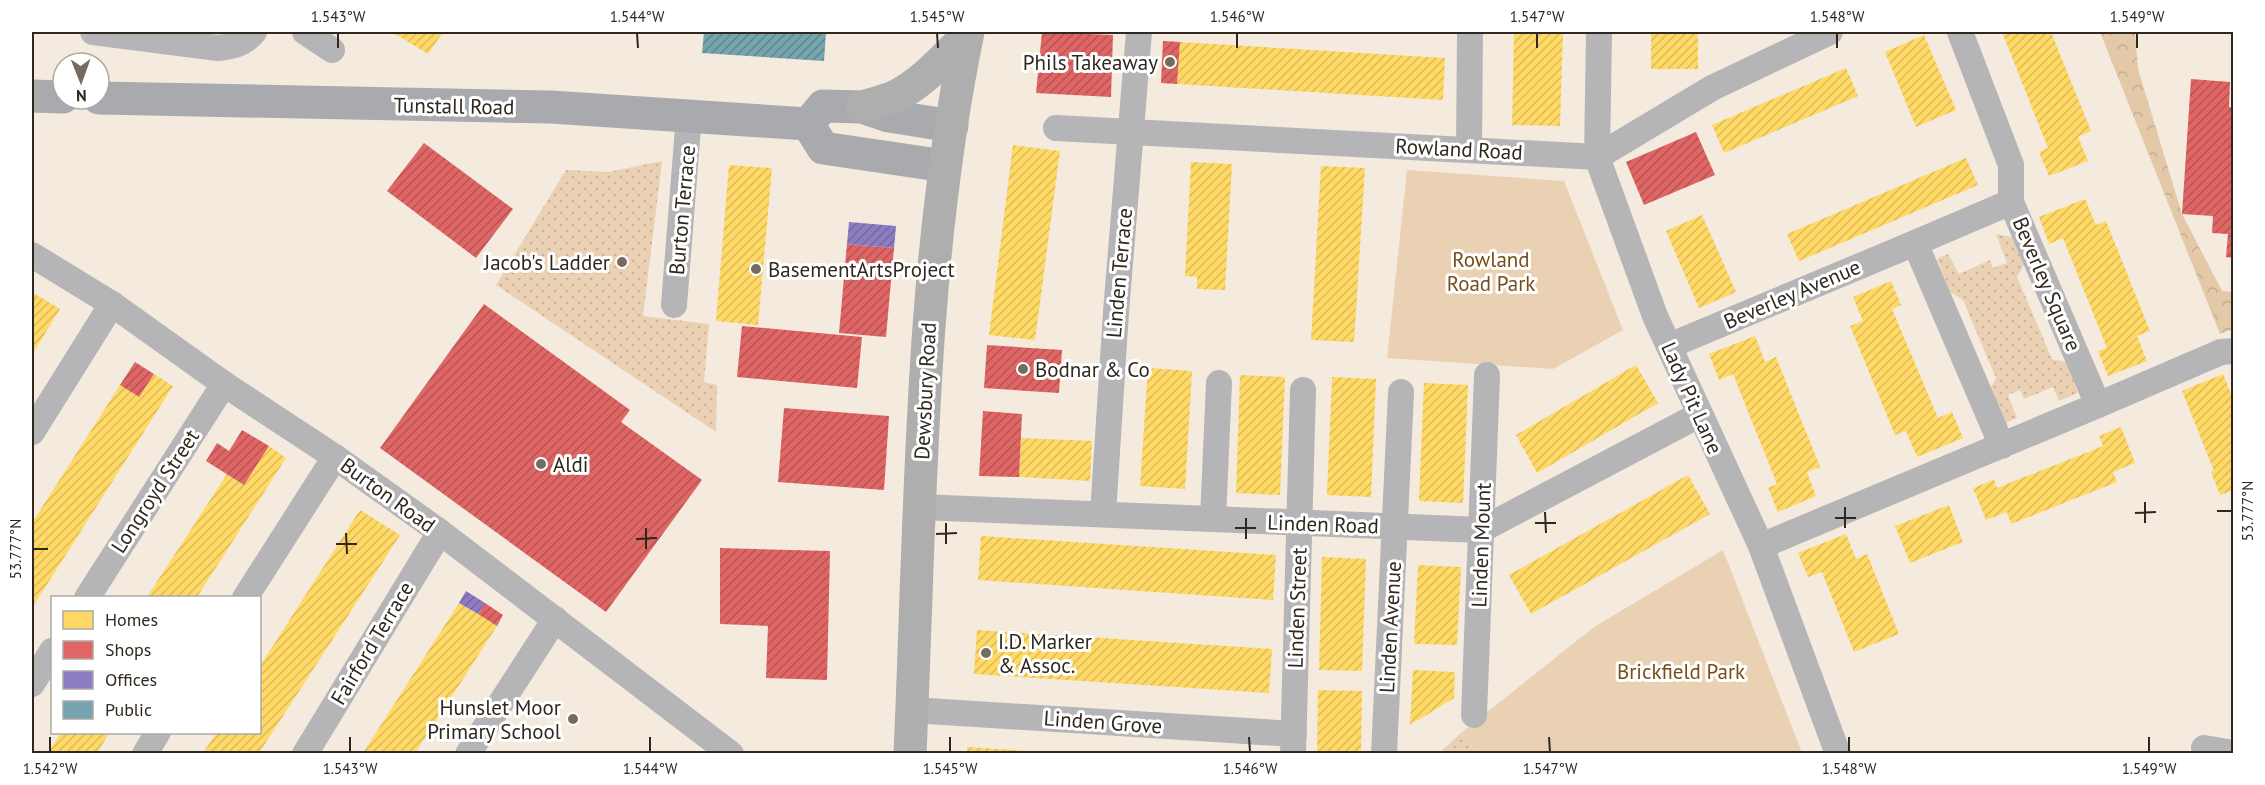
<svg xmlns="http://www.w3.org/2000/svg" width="2265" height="785" viewBox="0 0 2265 785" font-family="'PT Sans',sans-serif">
<defs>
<pattern id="grass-dots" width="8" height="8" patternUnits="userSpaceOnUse" patternTransform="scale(1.5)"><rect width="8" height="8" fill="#ebd1b4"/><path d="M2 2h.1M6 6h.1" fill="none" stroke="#cab39a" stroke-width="1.8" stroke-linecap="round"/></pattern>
<pattern id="forest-crowns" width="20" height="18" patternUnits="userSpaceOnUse" patternTransform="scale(1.5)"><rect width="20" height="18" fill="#e4c9a9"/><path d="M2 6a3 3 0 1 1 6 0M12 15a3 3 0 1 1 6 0" fill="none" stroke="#c4ad91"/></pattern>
<pattern id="homes-hatch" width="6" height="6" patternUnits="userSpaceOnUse" patternTransform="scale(1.5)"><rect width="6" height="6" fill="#ffd966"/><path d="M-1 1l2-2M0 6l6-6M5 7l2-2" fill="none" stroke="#dbba58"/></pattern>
<pattern id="shops-hatch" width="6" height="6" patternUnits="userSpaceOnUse" patternTransform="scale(1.5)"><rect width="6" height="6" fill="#e06666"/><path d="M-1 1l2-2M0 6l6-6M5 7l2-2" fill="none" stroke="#b65453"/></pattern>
<pattern id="offices-hatch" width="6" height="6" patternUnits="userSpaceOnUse" patternTransform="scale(1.5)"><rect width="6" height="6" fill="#8e7cc3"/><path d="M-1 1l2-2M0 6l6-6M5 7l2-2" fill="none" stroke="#74669e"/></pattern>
<pattern id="public-hatch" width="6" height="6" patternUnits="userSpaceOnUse" patternTransform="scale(1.5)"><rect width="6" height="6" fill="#76a5af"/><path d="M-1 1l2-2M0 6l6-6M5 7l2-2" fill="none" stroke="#61868e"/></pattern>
</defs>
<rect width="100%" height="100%" fill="#f5eade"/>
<g fill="url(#grass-dots)">
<path d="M662,161L643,316L709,324L704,382L717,385L716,432L496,285L566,170L608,172Z"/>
<path d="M1996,234L2012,237L2024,265L2017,277L2052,359L2066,362L2078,393L2059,401L2053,387L2024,399L2020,390L2008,395L2017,418L2003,424L1989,391L1996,378L1963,300L1950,292L1937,259L1948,254L1959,274L1990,260L1993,268L2007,263Z"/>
<path d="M1461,733L1477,753L1438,754Z"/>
</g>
<path fill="url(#forest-crowns)" d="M2100,32H2135L2138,69L2182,214L2222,291L2233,292V329L2220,334Z"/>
<g fill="#ebd1b4">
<path d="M1407,170L1564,181L1623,330L1553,369L1387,358Z"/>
<path d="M1723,550L1802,753H1477L1461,733L1594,627Z"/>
</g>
<g fill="url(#homes-hatch)">
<path d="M392,32H443L428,54Z"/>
<path d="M1514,32H1563L1560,126L1512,125Z"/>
<rect x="1651" y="32" width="47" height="37"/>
<path d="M2002,32H2051L2091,131L2078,137L2088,161L2049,176L2039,152L2048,148Z"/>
<path d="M1924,35L1956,110L1916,127L1885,52Z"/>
<path d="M1180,42L1445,58L1443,100L1177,84Z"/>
<path d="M1846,68L1858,96L1724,153L1712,125Z"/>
<path d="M1013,145L1060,151L1035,340L989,335Z"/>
<path d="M1966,158L1978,185L1799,261L1787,234Z"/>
<path d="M1191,162L1232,164L1225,290L1197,289V277L1185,276Z"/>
<path d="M729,165L772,168L758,325L716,321Z"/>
<path d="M1321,166L1365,168L1354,342L1311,340Z"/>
<path d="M2085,199L2096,225L2106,221L2150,331L2137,336L2147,361L2108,376L2098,351L2107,348L2063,238L2049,244L2039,217Z"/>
<path d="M1702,215L1736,292L1699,308L1666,231Z"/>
<path d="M1891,281L1901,305L1892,309L1938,418L1952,412L1963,438L1917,457L1906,431L1895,435L1850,326L1863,321L1853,297Z"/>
<path d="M32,292L60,309L32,355Z"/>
<path d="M1755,336L1765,362L1776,357L1820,467L1807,472L1816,496L1778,512L1768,488L1777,484L1733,374L1719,380L1709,354Z"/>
<path d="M1636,365L1658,403L1537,473L1516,435Z"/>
<path d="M1148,368L1192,371L1185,489L1140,486Z"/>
<path d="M154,374L173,386L32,608V523L120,385L139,397Z"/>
<path d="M2223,374L2234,401V490L2220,495L2211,472L2214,471L2182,391Z"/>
<path d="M1240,375L1285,377L1280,495L1236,493Z"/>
<path d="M1332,377L1376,379L1371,497L1327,495Z"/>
<path d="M1424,383L1468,385L1463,503L1419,501Z"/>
<path d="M2121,427L2135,463L2113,472L2117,482L2011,524L2007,512L1986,520L1973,488L1994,480L1997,488L2103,446L2099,436Z"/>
<path d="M1021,438L1092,441L1090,481L1019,477Z"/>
<path d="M269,446L286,458L197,597H147L227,474L244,485Z"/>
<path d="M1688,475L1710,514L1531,614L1509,575Z"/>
<path d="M1949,505L1963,542L1910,563L1895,526Z"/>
<path d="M360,510L400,535L384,560L259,753H203L217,732H260V666Z"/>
<path d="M1846,534L1856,559L1867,554L1899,634L1854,652L1822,572L1808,577L1798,553Z"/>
<path d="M981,536L1276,555L1273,600L978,580Z"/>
<path d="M1322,557L1366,559L1362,671L1319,670Z"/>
<path d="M1418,565L1461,567L1457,645L1414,644Z"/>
<path d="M459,603L497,626L465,676L415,753H363Z"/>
<path d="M977,630L1272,649L1269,693L974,674Z"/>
<path d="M1413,670L1455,672L1454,698L1410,725Z"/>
<path d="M1318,690L1362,691L1361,753H1317Z"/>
<path d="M61,732H110L97,753H48Z"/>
<path d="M967,747L1044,752V753H967Z"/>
</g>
<g fill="url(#shops-hatch)">
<path d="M1042,32L1113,35L1111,97L1036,93Z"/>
<path d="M1163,41L1180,42L1177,84L1161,83Z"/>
<path d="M2191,79L2230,82L2229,107H2234V258L2226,257L2228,234L2212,233L2213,216L2182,214Z"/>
<path d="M1696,132L1715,175L1644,205L1626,162Z"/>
<path d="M424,143L513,209L476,258L387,191Z"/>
<path d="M847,244L894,248L886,337L839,333Z"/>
<path d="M484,304L630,410L621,422L702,480L606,612L380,448Z"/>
<path d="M742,326L862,337L857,388L737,377Z"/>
<path d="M987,345L1062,350L1059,393L984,388Z"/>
<path d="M135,362L154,374L139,397L120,385Z"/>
<path d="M784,408L889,416L884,490L778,482Z"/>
<path d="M983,411L1022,414L1019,477L979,476Z"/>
<path d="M242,430L269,446L244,485L206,461L217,443L229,451Z"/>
<path d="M720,548L830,551L827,680L766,678L768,626L720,624Z"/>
<path d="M485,603L503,615L497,626L478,614Z"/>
</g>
<g fill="url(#offices-hatch)">
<path d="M849,222L896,226L894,248L847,244Z"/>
<path d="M466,591L485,603L478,614L459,603Z"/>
</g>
<path fill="url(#public-hatch)" d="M704,32H826L824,61L702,53Z"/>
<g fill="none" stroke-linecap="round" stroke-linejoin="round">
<g stroke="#b5b5b8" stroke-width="26">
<path d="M93,32L218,48C233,46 244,44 254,32"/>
<path d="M305,32L332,50"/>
<path d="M1599,32L1597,157L1655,316L1761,546L1838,754"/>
<path d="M1960,32L2011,165V202"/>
<path d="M1056,128L1597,157L1712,88L1830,32"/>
<path d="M1469,150L1470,32"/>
<path d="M32,255L112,304L224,384L335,457L440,532L731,754"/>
<path d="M674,305L689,115"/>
<path d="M1669,346L1915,243"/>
<path d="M2098,405L2221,352L2234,351"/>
<path d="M32,432L112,304"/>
<path d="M919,507L1481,530L1699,415"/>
<path d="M1103,514L1116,312L1139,32"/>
<path d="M1213,519L1219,383"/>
<path d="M1761,546L2098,405L2011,202L1915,243L2002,446"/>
<path d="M87,598L224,384"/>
<path d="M245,598L335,457"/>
<path d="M32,684L52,651"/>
<path d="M912,710L1294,734"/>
<path d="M1474,715L1487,375"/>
<path d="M2204,748L2234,753"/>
<path d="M145,754L158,732"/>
<path d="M305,754L440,532"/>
<path d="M468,754L555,619"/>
<path d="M1293,754L1303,390"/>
<path d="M1384,754L1401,392"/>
</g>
<g stroke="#a9aaad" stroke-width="33">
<path d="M32,96L63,97"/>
<path d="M99,98L551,107L808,124"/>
<path d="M808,124L823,106L862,107L889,116L952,126"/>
<path d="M808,124L823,148L945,166"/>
</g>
<g stroke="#aeaeae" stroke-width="33">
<path d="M862,107C872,104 884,101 894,97C923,83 944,58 967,36"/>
<path d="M910,754C921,512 919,269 968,32"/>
</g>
</g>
<path fill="none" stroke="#30281e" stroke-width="2" d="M338,33V48M637,33L638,48M937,33L938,48M1237,33V48M1537,33V48M1837,33V48M2137,33V48M2145,502V523M1845,507V528M2217,511H2232M1545,512L1546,533M2135,513L2156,512M1246,518V539M1835,518H1856M946,523V544M1535,523H1556M646,528V549M1235,528H1256M346,533L347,554M936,534L957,533M636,539L657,538M336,544H357M33,549H48M50,737V752M350,737V752M650,737V752M950,737V752M1249,737L1250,752M1549,737L1550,752M1849,737V752M2149,737V752"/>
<g fill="#756c61" stroke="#fff" stroke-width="2">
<circle cx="1170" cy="62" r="6"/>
<circle cx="622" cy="262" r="6"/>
<circle cx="756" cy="269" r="6"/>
<circle cx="1023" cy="369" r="6"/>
<circle cx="541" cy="464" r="6"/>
<circle cx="986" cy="653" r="6"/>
<circle cx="573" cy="719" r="6"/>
</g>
<g text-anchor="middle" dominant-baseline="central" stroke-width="6" stroke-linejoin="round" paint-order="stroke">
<g font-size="21" fill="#30281e" stroke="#fff" text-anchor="start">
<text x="1158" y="62" text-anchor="end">Phils Takeaway</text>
<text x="610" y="262" text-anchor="end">Jacob's Ladder</text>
<text x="768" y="269">BasementArtsProject</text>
<text x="1035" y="369">Bodnar &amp; Co</text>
<text x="553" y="464">Aldi</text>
<text x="998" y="641">I.D. Marker<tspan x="998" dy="24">&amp; Assoc.</tspan></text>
<text x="561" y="707" text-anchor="end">Hunslet Moor<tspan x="561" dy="24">Primary School</tspan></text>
</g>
<g font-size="21" fill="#30281e" stroke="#fff">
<text transform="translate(454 106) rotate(1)">Tunstall Road</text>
<text transform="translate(1459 149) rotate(3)">Rowland Road</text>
<text transform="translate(682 210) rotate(-85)">Burton Terrace</text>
<text transform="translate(1119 273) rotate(-85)">Linden Terrace</text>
<text transform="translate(2047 284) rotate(67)">Beverley Square</text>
<text transform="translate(1792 294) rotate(-23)">Beverley Avenue</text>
<text transform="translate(925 391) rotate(-87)">Dewsbury Road</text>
<text transform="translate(1692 398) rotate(66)">Lady Pit Lane</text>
<text transform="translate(155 491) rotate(-57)">Longroyd Street</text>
<text transform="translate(388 495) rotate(36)">Burton Road</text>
<text transform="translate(1323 524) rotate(2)">Linden Road</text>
<text transform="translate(1481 545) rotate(-88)">Linden Mount</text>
<text transform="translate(1297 608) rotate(-88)">Linden Street</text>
<text transform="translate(1390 627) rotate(-87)">Linden Avenue</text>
<text transform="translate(372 643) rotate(-59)">Fairford Terrace</text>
<text transform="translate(1103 722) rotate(4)">Linden Grove</text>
</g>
<g font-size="21" fill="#764f17" stroke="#fff">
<text x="1491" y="259">Rowland<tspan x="1491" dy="24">Road Park</tspan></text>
<text x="1681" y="671">Brickfield Park</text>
</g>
</g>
<rect width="2265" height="785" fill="none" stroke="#ffffff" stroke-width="66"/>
<rect x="51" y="596" width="210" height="138" fill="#ffffff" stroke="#aca9a5" stroke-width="1.5"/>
<rect x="63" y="611" width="30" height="18" fill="#ffd966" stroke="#aca9a5" stroke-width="1.5"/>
<text x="105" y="626" font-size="18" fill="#30281e">Homes</text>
<rect x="63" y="641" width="30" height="18" fill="#e06666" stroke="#aca9a5" stroke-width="1.5"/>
<text x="105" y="656" font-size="18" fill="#30281e">Shops</text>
<rect x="63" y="671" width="30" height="18" fill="#8e7cc3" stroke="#aca9a5" stroke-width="1.5"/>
<text x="105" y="686" font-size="18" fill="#30281e">Offices</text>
<rect x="63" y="701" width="30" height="18" fill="#76a5af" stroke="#aca9a5" stroke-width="1.5"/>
<text x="105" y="716" font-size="18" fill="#30281e">Public</text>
<g transform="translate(81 81) rotate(179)"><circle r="28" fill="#ffffff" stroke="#aca9a5" stroke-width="1.5"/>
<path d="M0-4.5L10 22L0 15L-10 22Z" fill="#756c61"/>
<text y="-9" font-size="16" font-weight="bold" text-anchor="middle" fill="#30281e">N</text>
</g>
<rect x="33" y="33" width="2199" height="719" fill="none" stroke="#30281e" stroke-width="2"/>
<g font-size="15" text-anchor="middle" fill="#30281e">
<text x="338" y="22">1.543°W</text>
<text x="637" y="22">1.544°W</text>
<text x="937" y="22">1.545°W</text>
<text x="1237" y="22">1.546°W</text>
<text x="1537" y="22">1.547°W</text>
<text x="1837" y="22">1.548°W</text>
<text x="2137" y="22">1.549°W</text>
<text transform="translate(2248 511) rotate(-90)" y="5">53.777°N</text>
<text transform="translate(16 549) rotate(-90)" y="5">53.777°N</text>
<text x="50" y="774">1.542°W</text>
<text x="350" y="774">1.543°W</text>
<text x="650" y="774">1.544°W</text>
<text x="950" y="774">1.545°W</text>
<text x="1250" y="774">1.546°W</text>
<text x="1550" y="774">1.547°W</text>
<text x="1849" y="774">1.548°W</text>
<text x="2149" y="774">1.549°W</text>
</g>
</svg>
